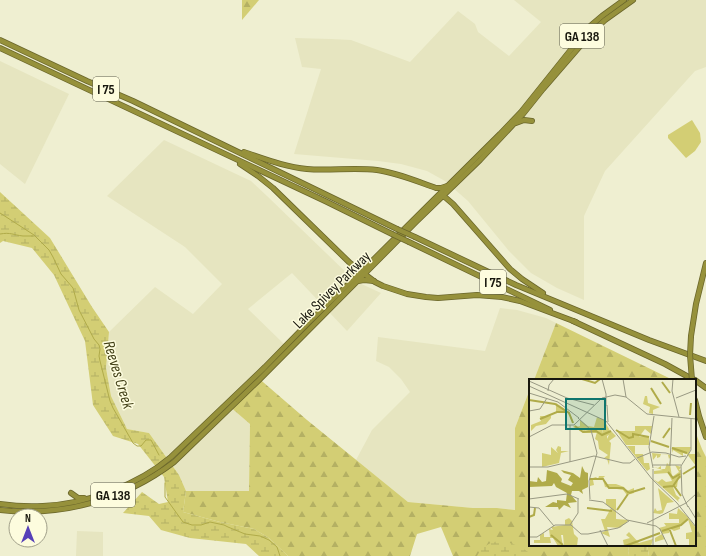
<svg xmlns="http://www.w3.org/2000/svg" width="706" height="556" viewBox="0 0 706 556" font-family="'Sofia Sans Condensed',sans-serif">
<defs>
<pattern id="forest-firs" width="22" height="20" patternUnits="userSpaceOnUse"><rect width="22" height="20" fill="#d3ce74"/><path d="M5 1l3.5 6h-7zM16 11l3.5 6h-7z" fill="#b4b063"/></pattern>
<pattern id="wetland-marsh" width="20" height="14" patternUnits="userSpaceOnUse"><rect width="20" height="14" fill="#d3ce74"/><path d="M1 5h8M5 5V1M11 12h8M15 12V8" fill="none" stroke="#b4b063"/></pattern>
</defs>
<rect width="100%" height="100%" fill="#efefd1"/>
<g fill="#e6e5c0">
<path d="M514,0H706V67L695,71L605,171L584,216V300L557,288L531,273L509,251L468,201L445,181L427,171L401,164L378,161L294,154L321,69L302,67L295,38L331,39L351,40L410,62L458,11L475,24L478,32L509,56L541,22Z"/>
<path d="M0,61L69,94L25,184L0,164Z"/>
<path d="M164,140L251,181L267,196L355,281L381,293L347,331L292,273L248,309L286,346L229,405L250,424L249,491H186L179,475L149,433L127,429L111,396L106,368L109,332L155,287L193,314L222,284L185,247L107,196Z"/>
<path d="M500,308L517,310L546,318L556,323L534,380H530V389L515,428V510L497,508H473L408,502L356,460L372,430L410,392L401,379L389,367L376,361L378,337L485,351Z"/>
<path d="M77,531L103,532V556H76Z"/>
</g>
<g fill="url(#forest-firs)">
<path d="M242,0H259L242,20Z"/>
<path d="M556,323L673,380H534Z"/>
<path d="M256,376L307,420L408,502L473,508H497L515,510V428L530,389V545H628L629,556H453L441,527L417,534L410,556H288L269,538L254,529L220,522L183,512L186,491H249L250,424L228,405Z"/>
<path d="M695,431L702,449L706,457V556H649L647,545H695Z"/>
</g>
<g fill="url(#wetland-marsh)">
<path d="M0,192L50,238L92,307L109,332L106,368L111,396L127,429L149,433L179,475L186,491L183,512L220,522L254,529L269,538L288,556H259L246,544L190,538L161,530L149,516L123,513L142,492L159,504L168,502L164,477L138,444L113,436L93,405L85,341L54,275L32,248L3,241L0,243Z"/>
<path d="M500,541C511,542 525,548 533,556H477C482,546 490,542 500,541Z"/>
<path d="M628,545H647L649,556H629Z"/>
</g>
<path fill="#d3ce74" d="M692,120L700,133L701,142L695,151L686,158L668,138V135Z"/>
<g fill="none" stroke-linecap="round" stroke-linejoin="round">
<g stroke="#b0ab49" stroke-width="1">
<path d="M0,213L34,235L49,250L53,257L61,274L73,288L79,310L94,339L99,345L100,349L99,356L100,361L110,401L113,408L133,443L137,446H141L146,440H151L159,455"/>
<path d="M0,234C11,232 13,235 23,236C26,236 30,236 33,236"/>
<path d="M165,483V497L183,522L192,525H201L210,522L224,525L228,527L245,534L260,536L269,540L277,547L280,556"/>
</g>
<g stroke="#6a662b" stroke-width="6">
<g id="highway">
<path d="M0,40L87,81L133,101L397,229"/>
<path d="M0,48L325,201L392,234"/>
<path d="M516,123L524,120L532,121"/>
<path d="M244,152C265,159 285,167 307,169C330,171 354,167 377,170C398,173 416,181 436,188H441L447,186"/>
<path d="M240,164L258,176L273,188L350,263L375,282L383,286L407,294L426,297L438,298L477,295L502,297L520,301L576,322"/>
<path d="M441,195L446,198L453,204L510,269L522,279L543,293"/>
<path d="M415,237L516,285L649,340L706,361"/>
<path d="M409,242L550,310"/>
<path d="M351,265L354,271L352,280"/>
<path d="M358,281L364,280L374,281"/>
<path d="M573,321L665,364L694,380"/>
<path d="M691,336L696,304L706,263"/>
<path d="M695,380L706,388"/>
<path d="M695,400L699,416L706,437"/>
<path d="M71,493L78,498H84"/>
<path d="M0,504C14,506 28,507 43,506C87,504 138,485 171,457L265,367L308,323L361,272L500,134L521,112L589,27L602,16L624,0"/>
<path d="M0,510C62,517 124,500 174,462L259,380L416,222L480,160L523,114L543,89L594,30L605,20L633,0"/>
</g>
</g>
<use href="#highway" stroke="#96913b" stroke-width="4.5"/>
<g stroke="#6a662b" stroke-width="6" stroke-linecap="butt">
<g id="highway-bridge">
<path d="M397,229L415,237"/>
<path d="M392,234L409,242"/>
<path d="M691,336L690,355L692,380"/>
</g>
</g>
<use href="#highway-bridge" stroke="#96913b" stroke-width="4.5"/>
</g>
<g text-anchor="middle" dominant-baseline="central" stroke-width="3" stroke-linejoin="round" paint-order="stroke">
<g fill="#fdfcde" stroke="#5d5c4c" stroke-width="1">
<rect x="560" y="24" width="44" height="24" rx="3"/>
<rect x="93" y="77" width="26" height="24" rx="3"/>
<rect x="480" y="270" width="26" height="24" rx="3"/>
<rect x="91" y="483" width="44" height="24" rx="3"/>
</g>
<g font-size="14" font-weight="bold" fill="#18170d">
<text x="582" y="36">GA 138</text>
<text x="106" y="89">I 75</text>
<text x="493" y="282">I 75</text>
<text x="113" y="495">GA 138</text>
</g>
<g font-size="15" fill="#18170d" stroke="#fdfcde">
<text transform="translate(332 290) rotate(-45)">Lake Spivey Parkway</text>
</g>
<g font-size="16" font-style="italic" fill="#413f16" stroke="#fdfcde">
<text transform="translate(118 375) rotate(73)">Reeves Creek</text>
</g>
</g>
<g transform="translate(529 379)">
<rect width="167" height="167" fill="#efefd1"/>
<path d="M29,67L32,68V72H40L32,74L30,84L13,88V74L22,76V68L29,74L27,71Z" fill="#d3ce74"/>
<path d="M116,17H118L119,24L131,28L124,31V35L120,34L121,28L114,25ZM11,37H22V39L17,45L7,47L2,52V46L12,42ZM68,38L75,41L80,50L77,54H74L73,50L71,52L60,49L55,52L47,48L51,47V41L59,47L65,48ZM106,47H123L122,55L116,50L110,58L120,57V66H97L88,52H106ZM82,52L87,57L80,62L82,64L80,86L78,80L75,79L79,76L70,70L69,62L66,60L68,53L78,60ZM98,67H106V75H114L115,84H120L121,90L118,92ZM143,68H162L160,75H167V87L158,75L154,74V77L144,71L143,74ZM123,74L142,76V79L141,85L143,98L150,93L146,86L152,88L150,91H152L153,102L152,99L149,100L148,108H144L147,116L151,119L149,121L150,123L124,100L129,103L133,100L137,103L143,102L139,94L125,95V92L134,91L124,88L129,89L132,87V90H136L138,84L140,86L142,77L140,80L139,76L132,75L131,78L128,79V76L124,81ZM70,97H76L74,99L78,105H87L95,108L98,112L105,109V114L98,116L94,111L76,108L74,101H64L65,106L61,107V100L67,98L69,100ZM129,109L145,123L138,124L134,134L131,135L124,134L126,129L128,132L133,131ZM77,120H87V140L100,141L91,149L78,148L81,158L72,154L76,152L72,140H76L82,129L77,125ZM149,129L158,137L167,149V167H160V160H157V154L163,153L159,140L151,146V150L145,152L140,149V154L133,155L136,160L126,163V159L133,155L130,149L137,147L135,144H150V140H140V134L148,135ZM40,139L43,142L45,155L49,159L48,167H35L34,156H32L34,167H29L24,159H21L22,164H5V161H11V156L15,154V158H21L20,150L24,151L22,148L36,146V141ZM100,153L110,164L124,160L122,167H95L94,161L101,159L97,156Z" fill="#d3ce74"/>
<path d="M27,24L40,33L47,48L54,52L65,50L71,52L72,48L74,54L80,50L82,55L78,57V61L69,54H55L44,48L46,46L39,34L33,32L27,34Z" fill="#d3ce74"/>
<path d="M53,87L56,93L59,94V108L53,111L54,115L50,112H43L42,116L48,123L39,124L42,129L35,126L30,131L29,128H16L24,123L28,124V121L37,122L38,114L27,108L25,104L23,107L0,108V102L8,103L9,98L13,103L17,102L18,91L28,94L33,100L32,103L42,107L44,104L39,101L42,96L35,94L32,91L44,94L51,99Z" fill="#b0ab49"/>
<path fill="none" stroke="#b0ab49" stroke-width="2" d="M53,0L66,4L71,0M133,3L141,14M122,9L132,25M0,21L26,25L40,34L44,44M161,36L162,24M11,40L28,33H38M46,47L54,53L67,52L73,56L82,52M87,51L100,59L104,58V55L120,58M134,59L141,49M122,62L140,68M143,69L158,74M139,93L144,99L151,95M154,95L167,87M61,100H74L80,109H94L100,114M145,107L152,117M134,108L144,107L151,97M100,114L116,109M58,129L83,132M88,131L99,115M0,138L5,136L6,129M140,149L147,167M133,152L152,146L159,140M22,156L34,166M96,167L131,154"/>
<path fill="none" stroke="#999983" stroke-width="1" d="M73,0L77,15V27M94,0L97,18M144,0L143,12L150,38M0,2L38,19L65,26M0,7L77,42L123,100L148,124L167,148M19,12L20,6L25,0M0,14L29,23L50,39M97,18L118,35L167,40M147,19L167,11M78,26L79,43M0,32L11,30L18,19M49,39L62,51L68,74L60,102L61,120M0,58L23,46H45L73,19L86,16L97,18M108,79L123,73L137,74L150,78L157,77M41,83V46M124,86H152M141,87L143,39M0,88H19L65,77L94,84H101L106,80M124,89L120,68L125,37M0,120L38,115L50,120M60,121L74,123L98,141L127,147L131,150L139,167M159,127L167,140M0,128L10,129L25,147M159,128L153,115L152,87L162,71V40M118,144L157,124L167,115M41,146L49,134V120M71,151L79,167M0,158H8L26,146H42L52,155H59L89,149L100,142M124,167V90"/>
<path fill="#0f766e" fill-opacity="0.15" stroke="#0f766e" stroke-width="2" d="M37,20H76V50H37Z"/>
<rect width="167" height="167" fill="none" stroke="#18170d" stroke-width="2"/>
</g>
<g transform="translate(28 528)"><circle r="19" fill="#fdfcde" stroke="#a1a08a"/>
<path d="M0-3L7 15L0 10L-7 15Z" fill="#5740b8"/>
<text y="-6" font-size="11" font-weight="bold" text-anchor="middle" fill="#18170d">N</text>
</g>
</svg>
